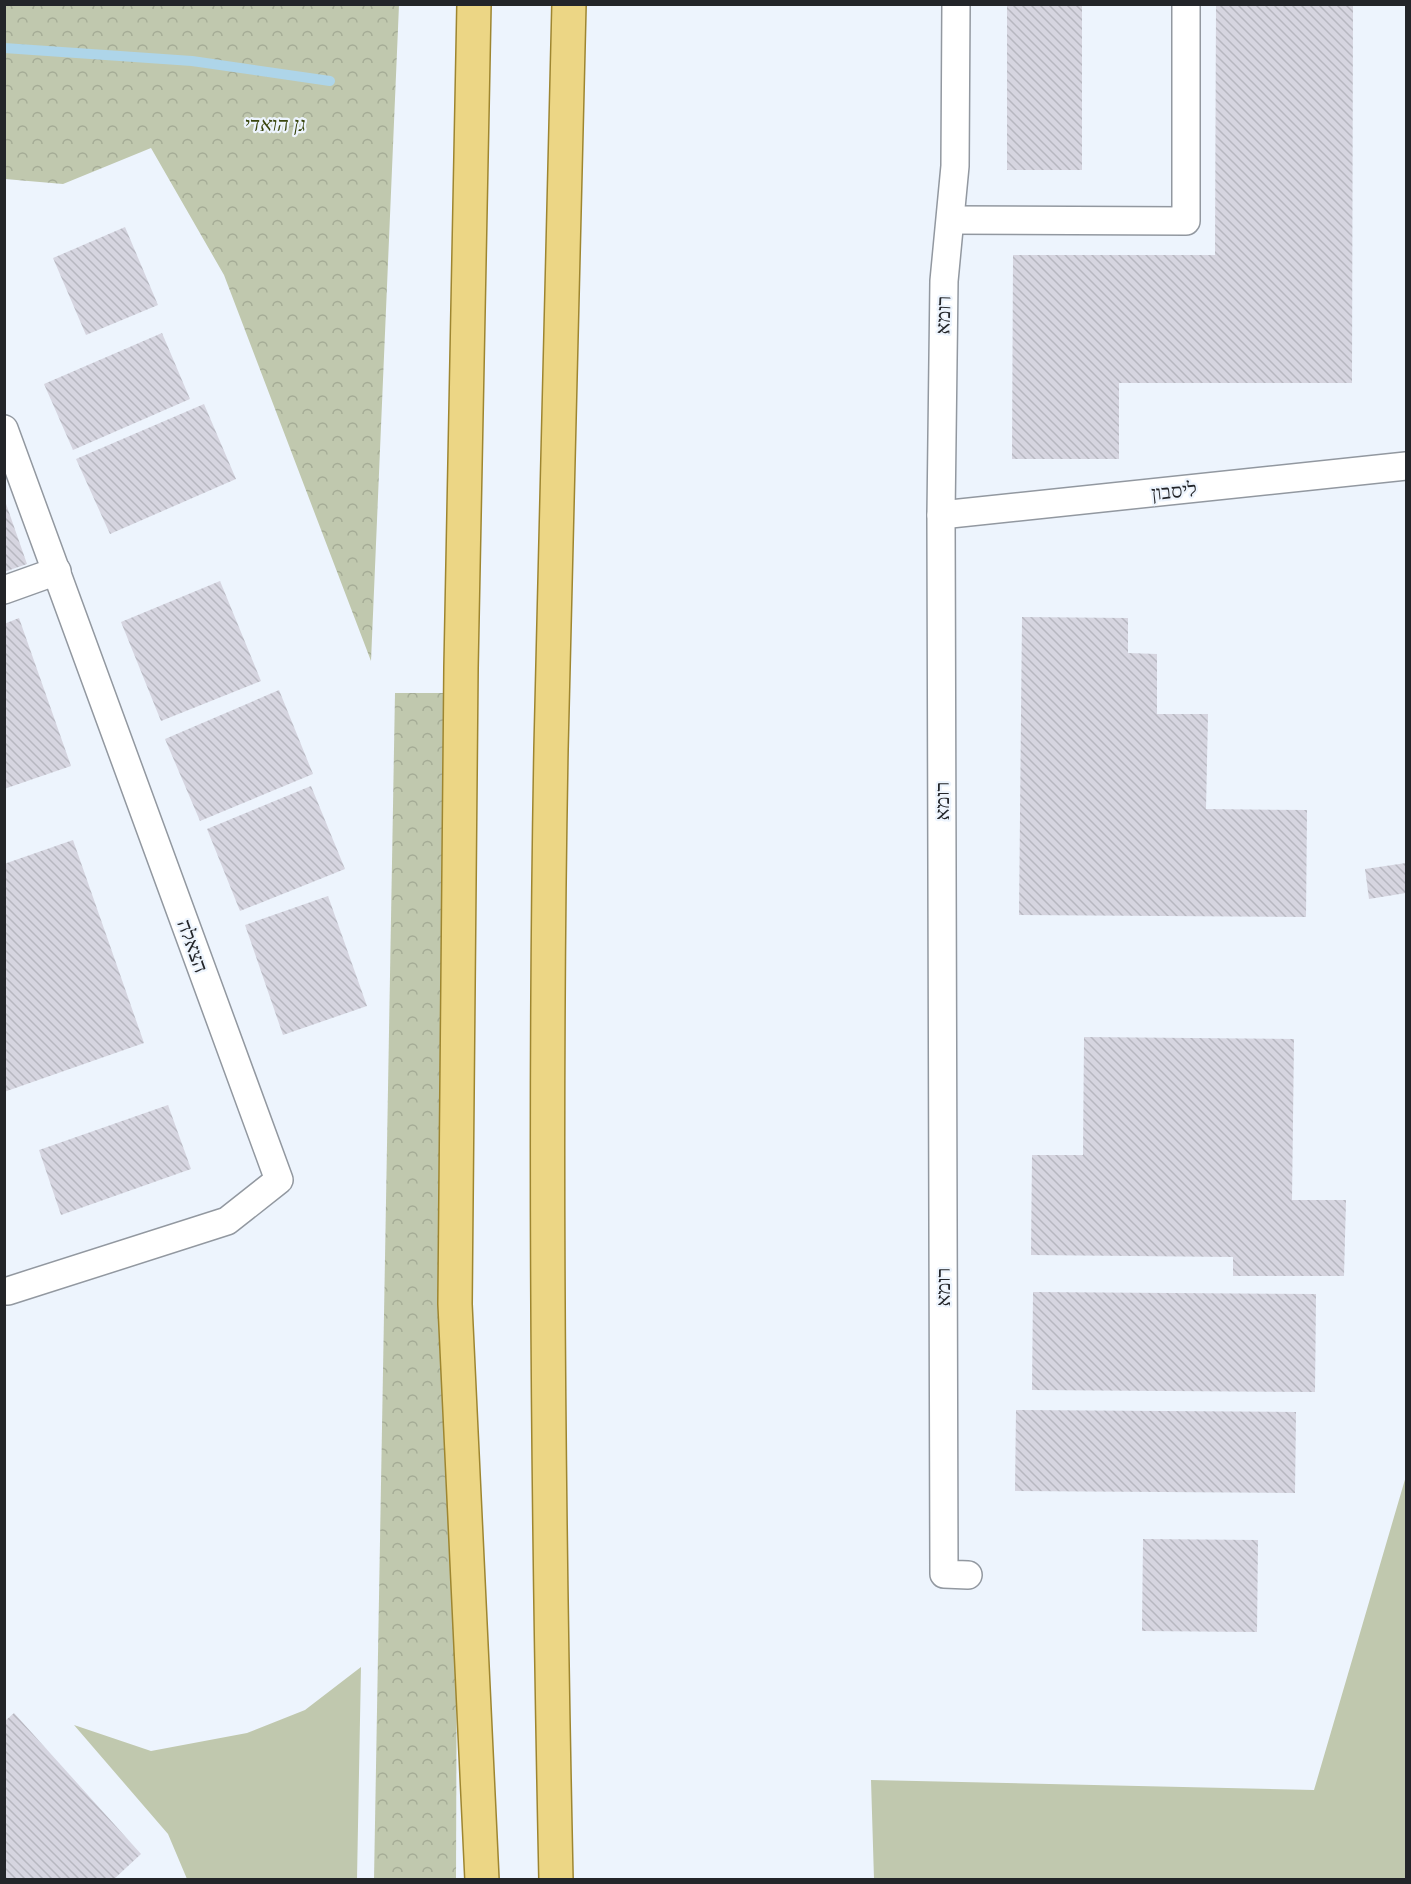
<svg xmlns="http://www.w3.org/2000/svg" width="1411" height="1884" viewBox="0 0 1411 1884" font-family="'Times New Roman','Noto Sans Hebrew',serif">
<defs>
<pattern id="forest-crowns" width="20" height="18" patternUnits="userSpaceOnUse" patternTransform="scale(1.5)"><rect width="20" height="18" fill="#c0c8ae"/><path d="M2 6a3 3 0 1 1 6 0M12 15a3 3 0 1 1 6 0" fill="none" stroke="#a5ac96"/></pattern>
<pattern id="building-back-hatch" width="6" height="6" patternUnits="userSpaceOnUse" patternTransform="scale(1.5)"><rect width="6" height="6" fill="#d6d5e0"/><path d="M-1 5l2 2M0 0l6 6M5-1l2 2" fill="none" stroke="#b7b7c0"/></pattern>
</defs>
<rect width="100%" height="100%" fill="#edf4fd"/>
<g fill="#c0c8ae">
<path d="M1406,1476V1879H874L871,1780L1314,1790Z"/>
<path d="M361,1667L357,1879H187L168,1834L74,1725L151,1751L247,1733L305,1710Z"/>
</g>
<g fill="url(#forest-crowns)">
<path d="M4,5H399L371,661L224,275L151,148L63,184L5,179Z"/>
<path d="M395,693H460L456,1879L374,1880Z"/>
</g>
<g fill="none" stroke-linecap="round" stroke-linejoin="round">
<path stroke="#aed5e9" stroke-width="10" d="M4,48L192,61L330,81"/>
</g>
<g fill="url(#building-back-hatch)">
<rect x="1007" y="4" width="75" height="166"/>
<path d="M1216,4H1353L1352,383H1119V459H1012L1013,255H1215Z"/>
<path d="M125,227L158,305L86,335L53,258Z"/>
<path d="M162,333L190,399L73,450L44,384Z"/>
<path d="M204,404L236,479L110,534L76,459Z"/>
<path d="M4,498L27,564L4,572Z"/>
<path d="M220,581L261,681L161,721L121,622Z"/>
<path d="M1022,617L1128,618V653L1157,654V714H1208L1206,809L1307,810L1306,917L1019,915Z"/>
<path d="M19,618L71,766L4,789V624Z"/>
<path d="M279,690L313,774L200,821L165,739Z"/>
<path d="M311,786L345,869L240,911L207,829Z"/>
<path d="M73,840L144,1043L4,1092V864Z"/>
<path d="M1406,863V893L1369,899L1365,869Z"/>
<path d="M328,896L367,1006L283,1035L245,925Z"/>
<path d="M1084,1037L1294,1039L1292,1200H1346L1344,1276H1233V1257L1031,1255L1032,1155H1083Z"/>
<path d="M168,1105L191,1169L61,1215L39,1150Z"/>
<path d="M1033,1292L1316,1294L1315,1392L1032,1390Z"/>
<path d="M1016,1410L1296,1412L1295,1493L1015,1491Z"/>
<path d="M1143,1539L1258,1540L1257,1632L1142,1631Z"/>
<path d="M14,1713L141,1854L113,1880H5V1721Z"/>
</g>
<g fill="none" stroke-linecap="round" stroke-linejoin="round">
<g stroke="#9298a0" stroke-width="30">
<g id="street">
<path d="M956,4L955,166L944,281L941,515L944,1574L968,1575"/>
<path d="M951,220L1186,221V4"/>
<path d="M4,429L279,1180L227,1221L8,1291H4"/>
<path d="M941,515L1406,466"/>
<path d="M4,590L57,571"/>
</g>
</g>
<g stroke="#9e8630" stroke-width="36">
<g id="primary">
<path d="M474,4L461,668L455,1304L482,1880"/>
<path d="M556,1880C548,1503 544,1126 551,749C555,501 565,253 569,4"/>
</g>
</g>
<use href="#street" stroke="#fff" stroke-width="27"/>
<use href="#primary" stroke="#ecd685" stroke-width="33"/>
</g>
<g text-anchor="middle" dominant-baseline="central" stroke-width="4.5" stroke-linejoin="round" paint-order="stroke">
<g font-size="20" font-style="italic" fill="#37440b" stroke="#edf4fd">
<text x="275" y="124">גן הואדי</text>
</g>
<g font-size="20" fill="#232529" stroke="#edf4fd">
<text transform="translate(943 315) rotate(-88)">רומא</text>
<text transform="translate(1174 491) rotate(-6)">ליסבון</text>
<text transform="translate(942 801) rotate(-90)">רומא</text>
<text transform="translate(193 946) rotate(70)">הצאלה</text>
<text transform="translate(943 1287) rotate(-90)">רומא</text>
</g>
</g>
<rect width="1411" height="1884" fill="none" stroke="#232529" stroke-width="12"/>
</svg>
